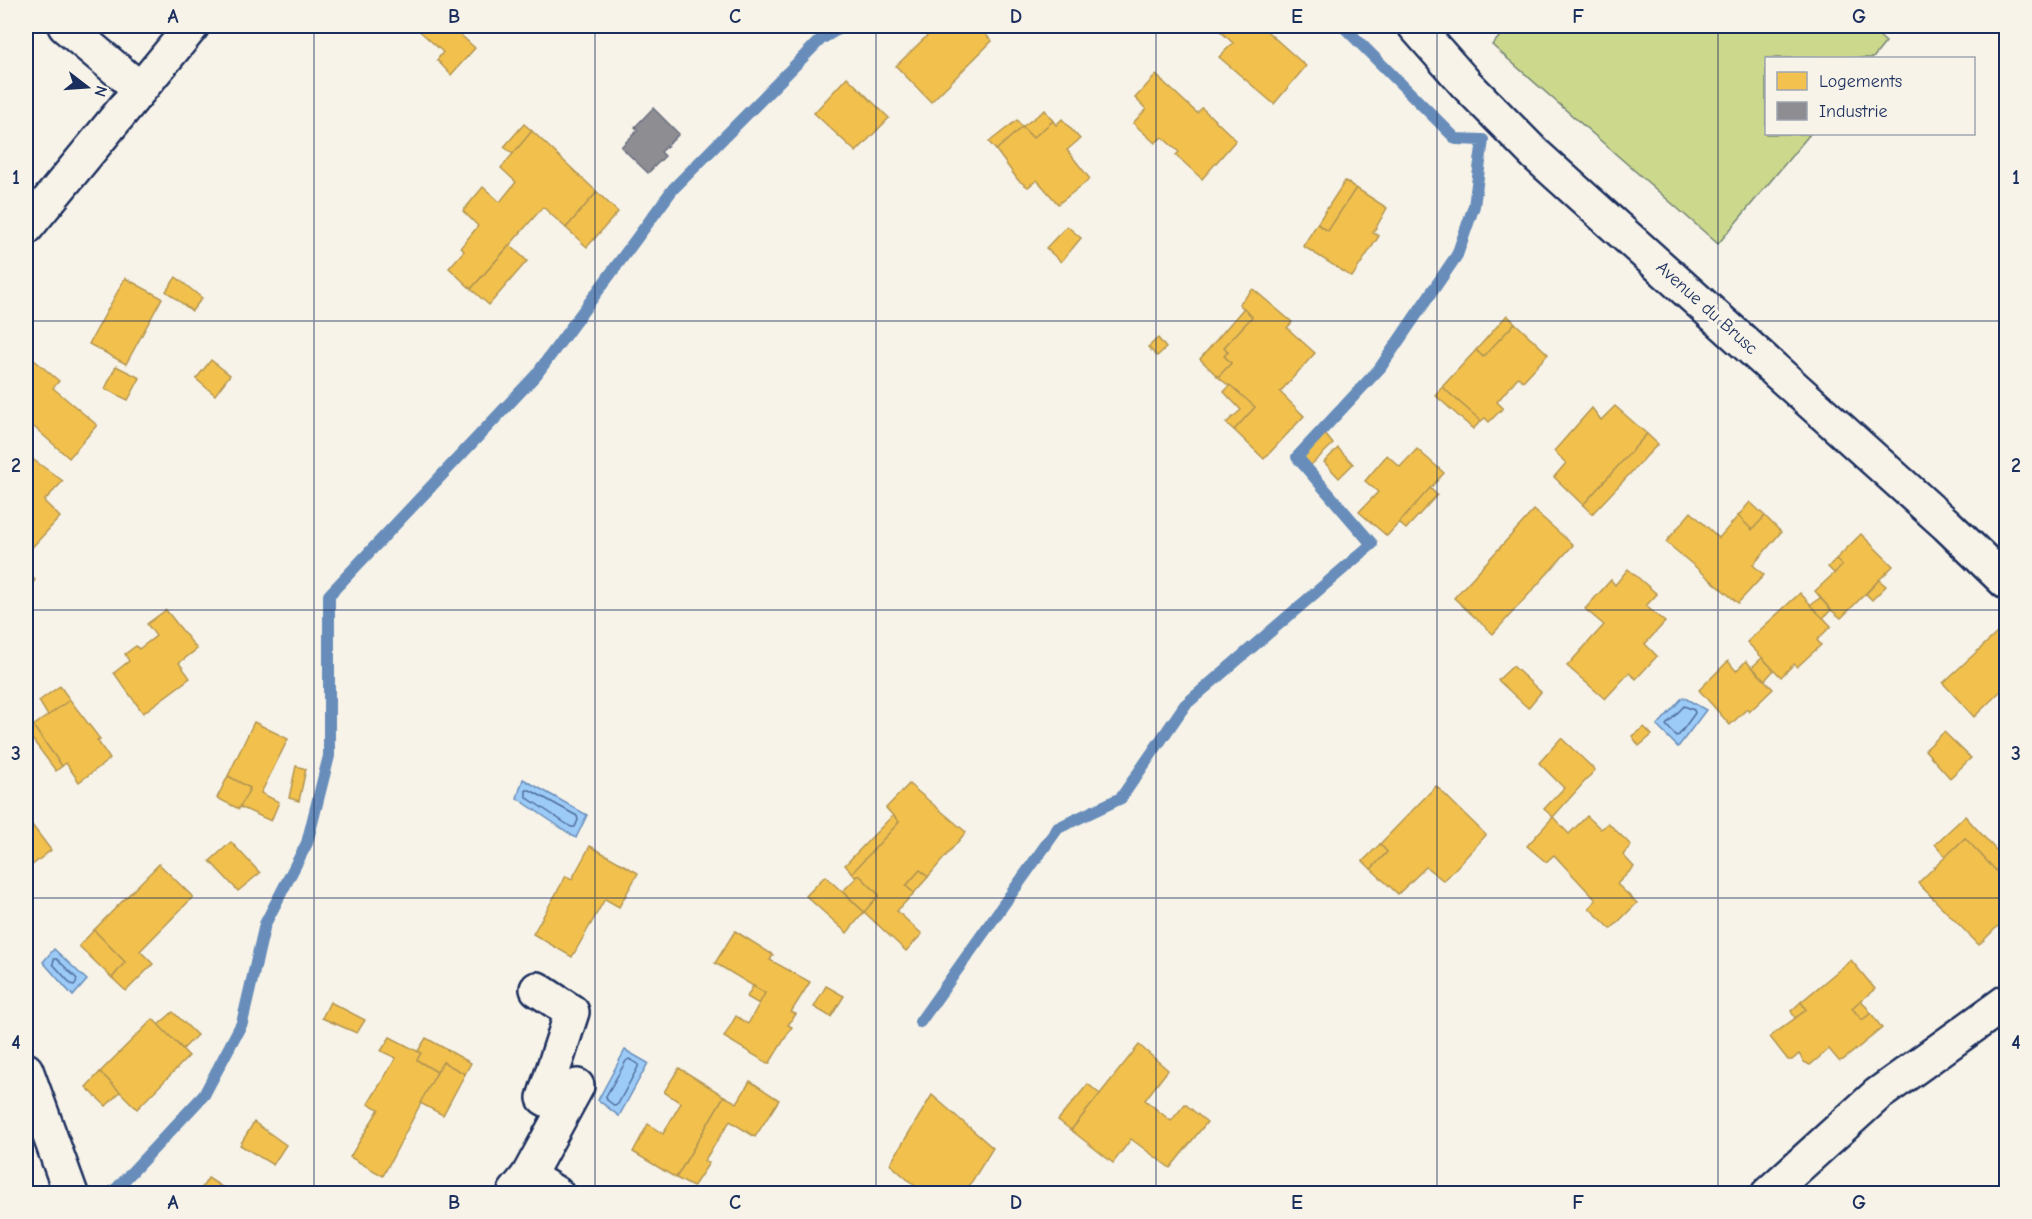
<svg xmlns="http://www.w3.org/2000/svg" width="2032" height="1219" viewBox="0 0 2032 1219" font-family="'Comic Neue',sans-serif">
<rect width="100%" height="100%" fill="#f7f3e8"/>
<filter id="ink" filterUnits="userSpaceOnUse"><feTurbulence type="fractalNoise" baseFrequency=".0167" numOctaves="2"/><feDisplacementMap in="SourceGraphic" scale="12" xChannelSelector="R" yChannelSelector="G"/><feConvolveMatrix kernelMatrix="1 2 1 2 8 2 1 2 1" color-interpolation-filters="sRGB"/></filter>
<g filter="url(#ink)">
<path fill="#ccd98c" stroke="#748475" stroke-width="1.5" d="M1509,26H1868L1886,42L1873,58H1766V134H1810L1718,244L1492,45Z"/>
<g fill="#9ccbf7" stroke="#688dba" stroke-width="1.5">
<path d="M1683,697L1706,710L1678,747L1657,726Z"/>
<path d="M523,779L587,815L576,838L517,798Z"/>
<path d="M54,949L87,980L73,996L43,962Z"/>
<path d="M625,1050L648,1063L619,1116L598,1100Z"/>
</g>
<g fill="#f2c14e" stroke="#b29553" stroke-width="1.5">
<path d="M414,26H451L475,48L451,75L437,60L443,52Z"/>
<path d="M930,26H977L992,41L931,102L896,66L933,30Z"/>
<path d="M1222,26H1261L1306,66L1274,104L1219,57L1233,43L1218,29Z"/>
<path d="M1156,75L1197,113L1202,108L1236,140L1202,179L1176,155L1179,152L1162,137L1155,143L1133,123L1146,109L1135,98Z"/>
<path d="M847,77L889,118L856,152L814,113Z"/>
<path d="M1045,110L1053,121L1033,138L1022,127Z"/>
<path d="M1062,119L1080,139L1067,150L1090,179L1058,204L1037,180L1028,187L1018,180L996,150L1022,127L1033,138L1053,121L1056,125Z"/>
<path d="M1017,120L1022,127L996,150L989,142Z"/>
<path d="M524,124L532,131L513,154L504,147Z"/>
<path d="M532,131L597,192L566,228L543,207L471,289L449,268L464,251L461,247L478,226L463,211L483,187L500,202L516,182L501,168Z"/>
<path d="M1345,181L1356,188L1328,231L1317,224Z"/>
<path d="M1356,188L1387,208L1373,233L1379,236L1352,277L1303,246L1317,224L1328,231Z"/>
<path d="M597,192L618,212L587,247L566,228Z"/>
<path d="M1067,226L1081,238L1061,262L1046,248Z"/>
<path d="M510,245L527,261L489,305L471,289Z"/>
<path d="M176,277L202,298L192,311L166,291Z"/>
<path d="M125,278L162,298L126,364L89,344Z"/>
<path d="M1253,289L1292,322L1287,328L1315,353L1280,392L1304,416L1264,459L1234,430L1255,407L1218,377L1231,363L1224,356L1228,352L1224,347L1252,317L1239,304Z"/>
<path d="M1244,308L1252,317L1224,347L1228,352L1224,356L1231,363L1218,377L1200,359Z"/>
<path d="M1507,315L1515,323L1483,357L1476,350Z"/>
<path d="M1515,323L1548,354L1523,381L1518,377L1497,402L1503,408L1489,422L1485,418L1481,421L1442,387L1476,350L1483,357Z"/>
<path d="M1158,338L1166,348L1157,356L1148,347Z"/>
<path d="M26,353L59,381L53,388L97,425L69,458L26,420Z"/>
<path d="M211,360L230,375L215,395L196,379Z"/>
<path d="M116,366L140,378L128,400L105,389Z"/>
<path d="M1230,385L1255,407L1234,430L1226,423L1241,410L1224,392Z"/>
<path d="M1442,387L1481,421L1473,429L1435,395Z"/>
<path d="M1615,406L1647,434L1583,505L1554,477L1566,463L1554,451L1592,408L1601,420Z"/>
<path d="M1325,434L1333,444L1310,466L1301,455Z"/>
<path d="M1647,434L1658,444L1592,514L1583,505Z"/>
<path d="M1338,448L1353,464L1339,478L1324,462Z"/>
<path d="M1417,449L1444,473L1387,536L1359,512L1378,492L1365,481L1387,455L1400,467Z"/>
<path d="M31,458L63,481L44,501L60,517L26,554V464Z"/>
<path d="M2006,482V494L2001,488Z"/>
<path d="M1430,488L1437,495L1406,529L1399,523Z"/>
<path d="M1750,502L1765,516L1752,530L1738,516Z"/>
<path d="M1534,510L1573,545L1493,634L1454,598Z"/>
<path d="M1691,512L1719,538L1738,516L1752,530L1765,516L1781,532L1753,565L1764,575L1738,603L1666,542Z"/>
<path d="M1861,534L1893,566L1841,618L1831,610L1815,591L1842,566L1836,559Z"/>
<path d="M1836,559L1842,566L1834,573L1828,567Z"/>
<path d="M1628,569L1657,594L1646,606L1665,622L1645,644L1657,656L1636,679L1629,673L1605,699L1567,666L1604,625L1585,609L1611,580L1615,585Z"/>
<path d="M26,571L35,580L31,585L26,580Z"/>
<path d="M1879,580L1886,586L1872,600L1866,594Z"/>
<path d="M1800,593L1831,626L1817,640L1821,645L1797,667L1794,664L1781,677L1747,642Z"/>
<path d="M1820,598L1831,610L1823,618L1810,605Z"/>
<path d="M166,610L197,649L179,663L190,678L143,713L114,673L129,661L125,654L136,646L139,649L156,636L147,624Z"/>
<path d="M1997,633L2006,645V686L1974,717L1943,683Z"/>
<path d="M1762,658L1774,670L1765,680L1752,667Z"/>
<path d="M1728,661L1736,671L1746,661L1773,689L1749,712L1747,709L1730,725L1699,690Z"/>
<path d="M1513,666L1541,692L1528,708L1498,680Z"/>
<path d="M60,686L70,700L48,716L39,701Z"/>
<path d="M70,700L100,739L97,740L110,759L79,782L66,763L62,766L33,726Z"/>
<path d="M254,722L288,739L261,793L279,802L271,821L240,807L250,788L228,776Z"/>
<path d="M33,726L62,766L56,771L26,731Z"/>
<path d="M1644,727L1652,735L1639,746L1632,736Z"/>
<path d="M1944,732L1971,758L1950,778L1925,750Z"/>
<path d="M1561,738L1595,770L1553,817L1544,809L1564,788L1539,763Z"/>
<path d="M296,766L306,769L299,801L289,798Z"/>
<path d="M228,776L250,788L239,809L217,798Z"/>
<path d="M909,784L966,832L928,877L920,870L906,886L914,893L897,911L922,934L906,951L864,912L879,895L859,875L855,877L852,873L899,822L886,808Z"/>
<path d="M1436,786L1486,835L1444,881L1426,867L1398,894L1371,869L1387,852L1380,844Z"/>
<path d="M893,815L899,822L852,873L845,865Z"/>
<path d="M1587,816L1601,829L1608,823L1631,845L1623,855L1634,867L1617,884L1637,903L1611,929L1589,908L1596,900L1554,855L1546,862L1527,846L1553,817L1569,834Z"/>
<path d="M1965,816L2006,861V869L2000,875L1965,838L1946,857L1935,844Z"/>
<path d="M26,817L51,850L26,870Z"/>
<path d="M1965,838L2000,875L2006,869V918L1979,945L1918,883Z"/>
<path d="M231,842L260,873L238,891L210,861Z"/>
<path d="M1380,844L1387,852L1371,869L1363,861Z"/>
<path d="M590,846L638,873L619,907L605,899L572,957L533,934L566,876L572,879Z"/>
<path d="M159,864L193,897L140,951L153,964L126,991L112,978L125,962L94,930Z"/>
<path d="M920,870L928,877L914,893L906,886Z"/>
<path d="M859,875L879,895L864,912L843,891Z"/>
<path d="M825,876L864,912L847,933L806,896Z"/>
<path d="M94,930L125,962L112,978L79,946Z"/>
<path d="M735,931L773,955L770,960L810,982L791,1012L796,1014L788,1025L792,1027L769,1064L724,1037L736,1016L748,1024L765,993L715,963Z"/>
<path d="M1851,960L1875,989L1852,1008L1862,1020L1871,1013L1882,1028L1843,1060L1839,1061L1829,1049L1810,1065L1804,1062L1799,1054L1792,1060H1788L1770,1037L1806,1010L1801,1002Z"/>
<path d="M753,986L765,993L759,1004L747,997Z"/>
<path d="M826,986L844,996L831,1017L814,1007Z"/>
<path d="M1861,1000L1871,1013L1862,1020L1852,1008Z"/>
<path d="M330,1002L365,1020L357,1033L322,1018Z"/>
<path d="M1801,1002L1806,1010L1795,1018L1791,1011Z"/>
<path d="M173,1012L197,1035L183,1049L158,1025Z"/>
<path d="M153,1019L189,1056L137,1109L100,1072Z"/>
<path d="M390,1037L421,1053L417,1060L437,1072L383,1176L350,1157L379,1109L368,1104L396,1058L381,1051Z"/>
<path d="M426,1038L471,1063L465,1074L443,1062L437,1072L417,1060L421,1053L418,1051Z"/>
<path d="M1139,1045L1168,1070L1145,1100L1171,1121L1185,1104L1207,1122L1170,1168L1131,1139L1113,1163L1071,1130Z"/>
<path d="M443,1062L465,1074L443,1115L420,1103Z"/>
<path d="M679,1068L724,1096L676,1178L633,1152L648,1124L663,1134L681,1103L664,1092Z"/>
<path d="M100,1072L120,1092L106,1106L86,1087Z"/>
<path d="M750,1081L779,1100L755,1137L730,1121L704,1161L709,1163L693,1187L676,1178L724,1096L737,1103Z"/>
<path d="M1088,1084L1100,1094L1071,1130L1058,1120Z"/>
<path d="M932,1095L993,1148L964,1194H924L890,1164Z"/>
<path d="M254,1122L286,1145L273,1165L240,1145Z"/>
<path d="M208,1178L233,1194H198Z"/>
</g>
<path fill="#8d8d92" stroke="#6b7182" stroke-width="1.5" d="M653,108L679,134L661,152L665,156L648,173L621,147L638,130L635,127Z"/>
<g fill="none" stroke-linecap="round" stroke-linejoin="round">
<g stroke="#4f6d9b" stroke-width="1.5">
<path d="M1684,706L1694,710L1695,713L1679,735L1676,736L1666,725Z"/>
<path d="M526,790H530L577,816L578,820L575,827H571L526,797Z"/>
<path d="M54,959H57L77,979L75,985L71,984L53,964Z"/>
<path d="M629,1059L638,1064V1067L618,1104L615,1106L607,1100L606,1096L626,1061Z"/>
</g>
<g stroke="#688dba" stroke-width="12">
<path d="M920,1022L1058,828L1121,798L1185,705L1372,544L1297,457L1380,368L1457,255L1474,206L1483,140L1456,139L1343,26"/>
<path d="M110,1194L117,1188L204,1095L242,1023L265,924L307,843L329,756V595L536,375L673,189L821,39L843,26"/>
</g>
<g stroke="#1b2f5e" stroke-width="38">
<g id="minor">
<path d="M65,26L140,89"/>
<path d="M1415,26L1466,84L1535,154L1947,525L2006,582"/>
<path d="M26,228L192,26"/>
<path d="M537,989L572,1012L544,1098L564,1109"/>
<path d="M26,1070L71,1194"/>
<path d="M528,1176L577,1086"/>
<path d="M515,1192L528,1176L557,1194"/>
<path d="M1768,1194L1877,1095L2006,1002"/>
</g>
</g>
<use href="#minor" stroke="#f7f3e8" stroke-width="33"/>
</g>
</g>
<path fill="none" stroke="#1b2f5e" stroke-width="1.5" stroke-opacity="0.55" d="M314,26V1194M595,26V1194M876,26V1194M1156,26V1194M1437,26V1194M1718,26V1194M26,321H2006M26,610H2006M26,898H2006"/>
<g text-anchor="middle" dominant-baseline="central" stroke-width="6" stroke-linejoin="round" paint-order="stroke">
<g font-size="18" fill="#1b2f5e" stroke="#f7f3e8">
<text transform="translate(1707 308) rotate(42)">Avenue du Brusc</text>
</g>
</g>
<rect width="2032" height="1219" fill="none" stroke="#f7f3e8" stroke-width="66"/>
<rect x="1765" y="57" width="210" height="78" fill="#f7f3e8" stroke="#9fa5b1" stroke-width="1.5"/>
<rect x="1777" y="72" width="30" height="18" fill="#f2c14e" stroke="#9fa5b1" stroke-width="1.5"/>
<text x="1819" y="87" font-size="18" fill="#1b2f5e">Logements</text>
<rect x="1777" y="102" width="30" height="18" fill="#8d8d92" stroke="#9fa5b1" stroke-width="1.5"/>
<text x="1819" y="117" font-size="18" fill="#1b2f5e">Industrie</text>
<g transform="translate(87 87) rotate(107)" stroke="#f7f3e8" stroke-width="4.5" paint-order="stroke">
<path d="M0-4.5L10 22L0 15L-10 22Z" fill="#1b2f5e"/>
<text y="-9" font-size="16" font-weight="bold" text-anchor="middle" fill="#1b2f5e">N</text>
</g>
<rect x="33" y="33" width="1966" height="1153" fill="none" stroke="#1b2f5e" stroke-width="2"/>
<g font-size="20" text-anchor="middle" font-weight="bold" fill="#1b2f5e">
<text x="173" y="23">A</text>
<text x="454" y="23">B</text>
<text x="735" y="23">C</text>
<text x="1016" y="23">D</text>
<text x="1297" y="23">E</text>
<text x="1578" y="23">F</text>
<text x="1859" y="23">G</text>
<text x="16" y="184">1</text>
<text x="2016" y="184">1</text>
<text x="16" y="472">2</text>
<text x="2016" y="472">2</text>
<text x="16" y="760">3</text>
<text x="2016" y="760">3</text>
<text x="16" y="1049">4</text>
<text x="2016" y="1049">4</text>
<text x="173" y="1209">A</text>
<text x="454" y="1209">B</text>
<text x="735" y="1209">C</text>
<text x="1016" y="1209">D</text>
<text x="1297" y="1209">E</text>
<text x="1578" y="1209">F</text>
<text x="1859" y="1209">G</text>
</g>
</svg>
